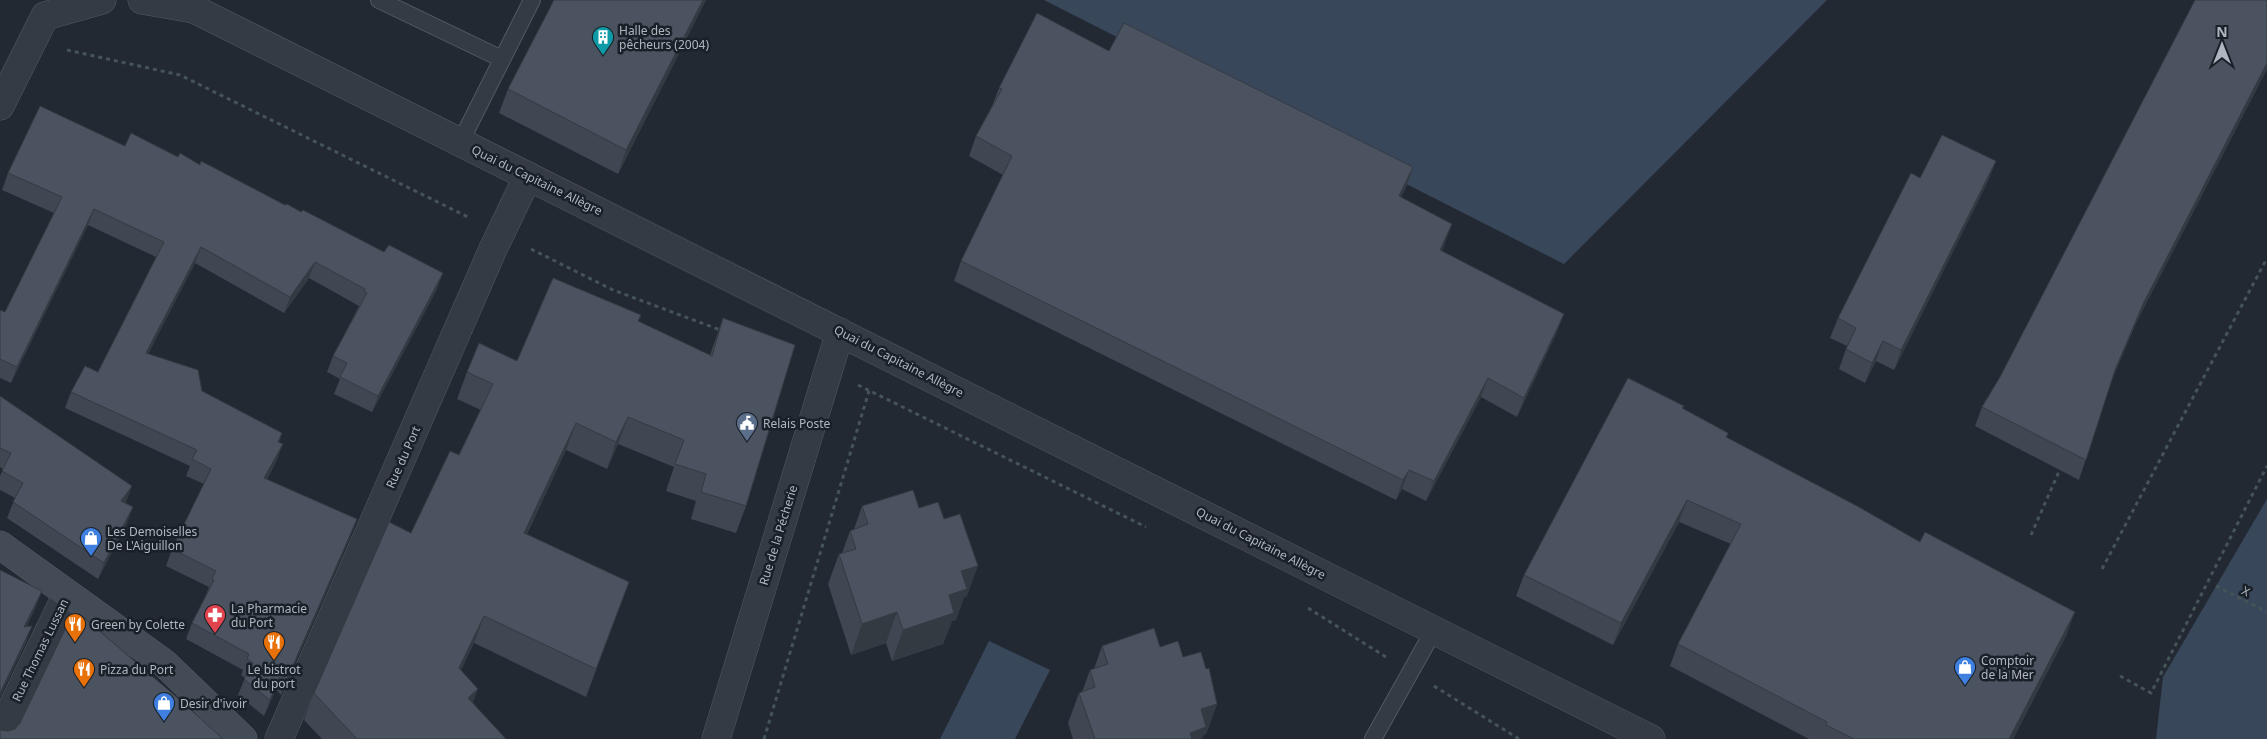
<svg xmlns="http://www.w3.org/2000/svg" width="2267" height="739" viewBox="0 0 2267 739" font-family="'Noto Sans',sans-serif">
<rect width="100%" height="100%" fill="#222933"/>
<g fill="#39475b">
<path d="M1044,0H1827L1564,264Z"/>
<path d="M2267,499V739H2156L2163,677Z"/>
<path d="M989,641L1050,670L1015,739H940Z"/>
</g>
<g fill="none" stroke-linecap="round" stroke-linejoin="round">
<g stroke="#525962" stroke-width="18">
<g id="lane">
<path d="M379,0L502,59"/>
<path d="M460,143L532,0"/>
<path d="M1373,739L1434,630"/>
</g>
</g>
<g stroke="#525962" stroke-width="29">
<g id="street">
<path d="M142,0L194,9L1651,739"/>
<path d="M0,106L45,16L102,0"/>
<path d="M0,733L67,594"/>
<path d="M279,739L493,249L528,176"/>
<path d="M716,739L840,332"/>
</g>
</g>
<g stroke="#525962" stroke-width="29">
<path id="secondary" d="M0,545L164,663L243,739"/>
</g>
<g stroke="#455456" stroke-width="3" stroke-dasharray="4 4" stroke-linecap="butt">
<path d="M67,50L180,75L470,218"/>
<path d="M531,249L613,290L723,331"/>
<path d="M858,385L1146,527"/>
<path d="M2031,535L2061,467"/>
<path d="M2102,569L2267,258"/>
<path d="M2216,586L2267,612"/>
<path d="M1308,608L1386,657"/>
<path d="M2120,676L2151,693L2267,466"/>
<path d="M1434,686L1519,739"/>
<path d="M764,739L869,391"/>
</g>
<use href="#lane" stroke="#353b44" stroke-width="16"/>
<use href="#street" stroke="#353b44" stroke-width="28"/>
<use href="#secondary" stroke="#434b56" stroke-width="28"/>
</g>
<g fill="#404752">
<path d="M554,0H706L618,174L499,113L508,89Z"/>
<path d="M2267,0V69L2136,323L2111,382L2079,480L1975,426L1982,407L2000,377Z"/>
<path d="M1109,51L1413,167L1406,187L1401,197L1445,243L1442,251L1564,314L1556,334L1517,417L1481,397L1426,501L1402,489L1396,500L954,281L961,261L1003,175L969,156L976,136L992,106L999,88Z"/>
<path d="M125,146L178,157L199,165L201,161L437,289L372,412L334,394L340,379L327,372L333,356L358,308L359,306L309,278L284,313L195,263L148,354L202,391L282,433L279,442L277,460L267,479L351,535L281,695L276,689L264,716L238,695L245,678L241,675L243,670L186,639L192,623L206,595L209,587L166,566L172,549L204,484L186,476L190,466L65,408L71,392L98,372L156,257L88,225L11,383L0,378V310L5,312L54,213L2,190L8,173Z"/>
<path d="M1996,161L1988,181L1894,370L1876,361L1865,383L1839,369L1847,346L1830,338L1838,318L1920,178Z"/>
<path d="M723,318L746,506L736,533L691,519L696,501L666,491L674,467L618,444L607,469L566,450L527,534L629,582L586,697L474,643L461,670L473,703L506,739H322L304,720L314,693L411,533L459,455L481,410L457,399L467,372L517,361L639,322L710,355Z"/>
<path d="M0,396L126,503L127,523L98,579L7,518L15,498L0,490V476L3,469L0,467Z"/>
<path d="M1684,406L1682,409L1728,433L1727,438L2067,634L2013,739H1809L1670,666L1678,644L1731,544L1679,522L1613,645L1516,596L1524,575Z"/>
<path d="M862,506L919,508L967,596L964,597L956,620L952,621L943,644L892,661L886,643L851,655L828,584L839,554L842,553L850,531L854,529Z"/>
<path d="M1102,646L1160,647L1183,657L1217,704L1206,734L1203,735L1202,739H1073L1068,723L1079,693L1082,692L1090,670L1094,669Z"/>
</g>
<g fill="#343a42">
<path d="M703,0H706L618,174L626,150Z"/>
<path d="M2267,63V69L2136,323L2108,390L2115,370L2143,304Z"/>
<path d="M1996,161L1988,181L1894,370L1901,350Z"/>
<path d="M1413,167L1406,187L1392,216L1399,196Z"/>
<path d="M94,209L88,225L11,383L17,367Z"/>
<path d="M1452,224L1445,243L1433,270L1440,250Z"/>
<path d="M201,247L195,263L140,370L146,353Z"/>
<path d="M315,262L309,278L284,313L290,297Z"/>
<path d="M443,273L437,289L372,412L378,396Z"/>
<path d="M1564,314L1556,334L1517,417L1524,398Z"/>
<path d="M1883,341L1876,361L1865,383L1872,363Z"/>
<path d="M1488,378L1481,397L1426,501L1434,481Z"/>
<path d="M628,417L618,444L607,469L616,442Z"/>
<path d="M576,423L566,450L514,560L524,533Z"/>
<path d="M283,444L277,460L258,494L264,478Z"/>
<path d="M1409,470L1402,489L1396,500L1403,480Z"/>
<path d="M132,486L126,503L121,501Z"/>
<path d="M1687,500L1679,522L1613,645L1621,623Z"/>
<path d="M133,507L127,523L98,579L104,563Z"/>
<path d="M357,519L351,535L281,695L287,679Z"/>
<path d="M978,566L967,596L964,597L956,620L952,621L943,644L892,661L903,630L949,595L961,571Z"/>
<path d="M42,591L35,609L18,645L24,627Z"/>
<path d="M897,612L886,643L851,655L862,624Z"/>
<path d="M2075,612L2067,634L2013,739H2009Z"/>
<path d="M484,616L474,643L449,695L459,668Z"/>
<path d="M32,626L26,643L0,697V693Z"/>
<path d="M281,673L276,689L264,716L270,700Z"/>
<path d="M478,689L468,716V698Z"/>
<path d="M1217,704L1206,734L1203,735L1202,739H1187L1201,709Z"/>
</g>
<g fill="#4a535f" stroke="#343a42">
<path d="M554,0H703L626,150L508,89Z"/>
<path d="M2195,0H2267V63L2143,304L2115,370L2086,460L1982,407L2000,377Z"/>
<path d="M1037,13L1109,51L1124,23L1413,167L1399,196L1452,224L1440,250L1564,314L1524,398L1488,378L1434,481L1409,470L1403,480L961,261L1012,156L976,136L1002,89L999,88Z"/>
<path d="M40,106L125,146L131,133L178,157L180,153L200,165L201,161L285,205L287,204L301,212L303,210L384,252L389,245L443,273L378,396L340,377L347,363L333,356L367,293L364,291L365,289L315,262L290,297L201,247L146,353L198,370L202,391L282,433L278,442L283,444L264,478L357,519L287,679L281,673L270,700L244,679L253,663L247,659L249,654L192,623L214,580L212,579L216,571L172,549L211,469L192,459L197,450L71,392L85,366L98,372L164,242L94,209L17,367L0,359V310L5,312L62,197L8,173Z"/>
<path d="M1942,135L1996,161L1901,350L1883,341L1872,363L1846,349L1856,328L1838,318L1911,173L1920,178Z"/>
<path d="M553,278L641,315L638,321L712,356L723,318L795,345L746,506L701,492L706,474L675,464L684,440L628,417L616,442L576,423L524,533L629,582L596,669L484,616L459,668L478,689L468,698L506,739H357L314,693L389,522L411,533L450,451L459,455L493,384L467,372L479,343L517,361Z"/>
<path d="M1628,378L1684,406L1682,408L1728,433L1726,437L1857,506L1920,542L1925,532L2075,612L2009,739H1854L1826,725L1827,722L1678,644L1741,524L1687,500L1621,623L1524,575Z"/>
<path d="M0,396L132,486L121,501L133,507L104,563L13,502L23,483L2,471L11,453L0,448Z"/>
<path d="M913,490L919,508L938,502L944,519L960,514L978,566L961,571L967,589L949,595L954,613L903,630L897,612L862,624L839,554L856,549L850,531L868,524L862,506Z"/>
<path d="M0,570L42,591L24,627L32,626L0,693Z"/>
<path d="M83,617L180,700L223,739H0V730L8,731L15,729L20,723L70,619Z"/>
<path d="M1154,628L1160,647L1178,641L1183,657L1201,652L1206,669L1209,668L1217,704L1201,709L1206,727L1190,733L1192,739H1095L1079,693L1095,687L1090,670L1108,664L1102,646Z"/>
</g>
<defs>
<g id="building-pin" transform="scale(1.125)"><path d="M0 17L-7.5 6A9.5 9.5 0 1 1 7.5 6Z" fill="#0f9aa8" stroke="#1a2028"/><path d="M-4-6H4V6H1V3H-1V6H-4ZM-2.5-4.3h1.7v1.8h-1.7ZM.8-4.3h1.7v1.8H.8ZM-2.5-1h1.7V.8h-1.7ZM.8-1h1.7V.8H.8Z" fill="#fff"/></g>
<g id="civic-pin" transform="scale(1.125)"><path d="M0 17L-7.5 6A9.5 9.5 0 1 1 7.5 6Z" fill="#5c6f8a" stroke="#1a2028"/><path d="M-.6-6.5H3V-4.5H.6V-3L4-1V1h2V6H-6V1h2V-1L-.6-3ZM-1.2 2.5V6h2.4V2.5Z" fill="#fff"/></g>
<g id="shop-pin" transform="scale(1.125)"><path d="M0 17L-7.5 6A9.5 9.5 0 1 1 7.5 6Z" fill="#3f7fe0" stroke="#1a2028"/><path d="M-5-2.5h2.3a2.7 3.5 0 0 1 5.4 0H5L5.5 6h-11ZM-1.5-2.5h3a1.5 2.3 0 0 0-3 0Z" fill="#fff"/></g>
<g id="pharmacy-pin" transform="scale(1.125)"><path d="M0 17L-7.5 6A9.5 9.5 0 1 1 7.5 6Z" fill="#e0444e" stroke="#1a2028"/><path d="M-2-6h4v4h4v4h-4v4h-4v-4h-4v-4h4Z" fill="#fff"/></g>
<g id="restaurant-pin" transform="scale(1.125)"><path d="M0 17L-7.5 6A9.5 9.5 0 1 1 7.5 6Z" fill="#e8710a" stroke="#1a2028"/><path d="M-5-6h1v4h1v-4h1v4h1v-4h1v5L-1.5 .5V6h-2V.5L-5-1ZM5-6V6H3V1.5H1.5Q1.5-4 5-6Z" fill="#fff"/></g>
</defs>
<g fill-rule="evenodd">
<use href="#building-pin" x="603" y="37"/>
<use href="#civic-pin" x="747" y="423"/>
<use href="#shop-pin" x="91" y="538"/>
<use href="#pharmacy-pin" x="215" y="615"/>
<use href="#restaurant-pin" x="75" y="624"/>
<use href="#restaurant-pin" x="274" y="642"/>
<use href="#shop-pin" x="1965" y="667"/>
<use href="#restaurant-pin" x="84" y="669"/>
<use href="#shop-pin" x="164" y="703"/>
</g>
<g text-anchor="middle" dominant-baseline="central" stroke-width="5" stroke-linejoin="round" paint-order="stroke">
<g font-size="12" fill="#afb6c1" stroke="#1a2028" text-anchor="start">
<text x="619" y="30">Halle des<tspan x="619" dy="14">pêcheurs (2004)</tspan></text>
<text x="763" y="423">Relais Poste</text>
<text x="107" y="531">Les Demoiselles<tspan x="107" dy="14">De L'Aiguillon</tspan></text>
<text x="231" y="608">La Pharmacie<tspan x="231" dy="14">du Port</tspan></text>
<text x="91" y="624">Green by Colette</text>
<text x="1981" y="660">Comptoir<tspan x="1981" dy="14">de la Mer</tspan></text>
<text x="100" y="669">Pizza du Port</text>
<text x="274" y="669" text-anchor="middle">Le bistrot<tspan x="274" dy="14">du port</tspan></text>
<text x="180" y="703">Desir d'ivoir</text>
</g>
<g font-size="12" fill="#afb6c1" stroke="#1a2028">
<text transform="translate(537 180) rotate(26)">Quai du Capitaine Allègre</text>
<text transform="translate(899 361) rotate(27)">Quai du Capitaine Allègre</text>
<text transform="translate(403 457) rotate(-66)">Rue du Port</text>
<text transform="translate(778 535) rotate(-73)">Rue de la Pécherie</text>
<text transform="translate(1261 543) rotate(27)">Quai du Capitaine Allègre</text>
<text transform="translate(2246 591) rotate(27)">X</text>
<text transform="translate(40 650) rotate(-64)">Rue Thomas Lussan</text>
</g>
</g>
<g transform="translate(2222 45)" stroke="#1a2028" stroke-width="4" paint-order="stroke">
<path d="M0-4L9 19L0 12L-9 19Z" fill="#afb6c1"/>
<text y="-8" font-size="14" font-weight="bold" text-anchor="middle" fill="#afb6c1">N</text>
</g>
</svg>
